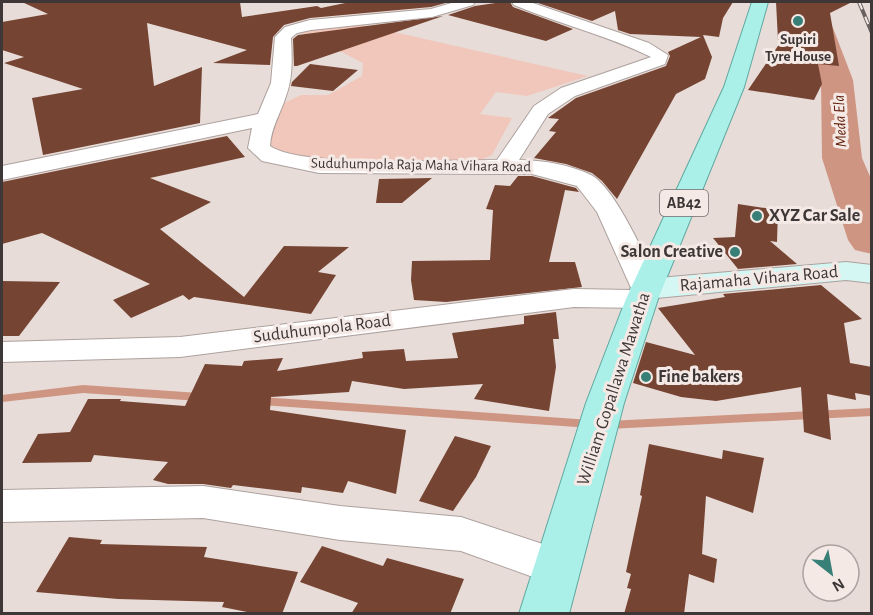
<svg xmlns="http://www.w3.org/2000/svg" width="873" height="615" viewBox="0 0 873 615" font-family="'Alegreya Sans',sans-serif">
<rect width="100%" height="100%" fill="#e8dcd8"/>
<path fill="#f0c7ba" d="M354,23L588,76L527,96L496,92L480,114L512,118L492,155L481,160H299L261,142L282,104L301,95H328L362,76L363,63L309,35L294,32Z"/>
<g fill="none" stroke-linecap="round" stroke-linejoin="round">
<g fill="#ce9582" fill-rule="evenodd">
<path d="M83,385L199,393L203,394L204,397L203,400L199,401L83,393L2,402V395Z"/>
<path d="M261,397L591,420L595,421L596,424L595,427L591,428L261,405L257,404L256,401L257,398Z"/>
<path d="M872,408V416L608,429L604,428L603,425L604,422L608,421Z"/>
</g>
<path fill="#ce9582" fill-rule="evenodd" d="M798,2H823L853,80L862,158L872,181V254L855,250L848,240L822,158L821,80Z"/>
</g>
<g fill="#754433">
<path d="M22,2H240L242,17L317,6L321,8L350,2H449L431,7L310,18L284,25L273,37L270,65L213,63L247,50L147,23L154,86L202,67L200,123L43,155L32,98L83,89L4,63L24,57L2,50V22L48,14Z"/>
<path d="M502,2H510L513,7L573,29L546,41L448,15L475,6Z"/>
<path d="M535,2H733L723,18L719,37L703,35L712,57L705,79L676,94L617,199L602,181L592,173L566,164L534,158L556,132L549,131L559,119L548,118L576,98L666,66L670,56L668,52L701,37L630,34L618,30L615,11L592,21Z"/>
<path d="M776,2H852L830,13L839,66L818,64L822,84L814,100L748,90L784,37L778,40Z"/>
<path d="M443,16L297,66H294L293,39L298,35Z"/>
<path d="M310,64L358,70L333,91L291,86L292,82Z"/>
<path d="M227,136L245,157L150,178L211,202L160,229L244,297L284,246L349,247L318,272L336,275L311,314L194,297L189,300L183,295L131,318L113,300L150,284L42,233L2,244V182Z"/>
<path d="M518,176H532L576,188L579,192L565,190L549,262H575L582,287L446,302L414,300L411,280L412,261L490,260L493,210L486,209L495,185L510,186Z"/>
<path d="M432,178L402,203H376L379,179Z"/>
<path d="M738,204L778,210L777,242L770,241L797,264L738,269L713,238L735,237Z"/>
<path d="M2,281L60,282L19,336H2Z"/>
<path d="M821,285L862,319L844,323L850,363L872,367V396L855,393L856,400L827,394L831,440L804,432L801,387L716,401L681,397L633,383L646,342L695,355L658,308L725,297L723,294Z"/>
<path d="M556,312L559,339H553L556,367L549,411L474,399L483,384L404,389L352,381L349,392L271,397L270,410L406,430L396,494L348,481L343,493L302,487L301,493L233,485L231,488L203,484H168L153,480L168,462L94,455L91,462L22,463L38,434L70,432L88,399H121L120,401L185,406L205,364L242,366L244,361L283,358L277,371L363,358L362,352L404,349L406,361L458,358L452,333L524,324V316Z"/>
<path d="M455,436L491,446L476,477L453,511L419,501Z"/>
<path d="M649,444L722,459L723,450L764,458L753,513L706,496L702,554L717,559L714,583L689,574L684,614H624L631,589L627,588L631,574L626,572L642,496L640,495Z"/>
<path d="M69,537L102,540L100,544L207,547L204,557L298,572L282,614H257L222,607L224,602L118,599L36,592Z"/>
<path d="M322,546L383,566L387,558L464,579L450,614H351L358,603L300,582Z"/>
</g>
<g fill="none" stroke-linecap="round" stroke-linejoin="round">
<g stroke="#ada19e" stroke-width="2">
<g id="street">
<path d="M455,2H475L473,5L432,17L311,30L297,33L291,38C292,58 293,77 286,96C281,113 271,127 270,146C301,168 452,160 497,160L534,106L561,88L651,57C607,35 559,24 514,5L512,2H530L649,43L668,55L665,64L575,96L548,114L519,160C542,160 571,165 591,175C616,188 648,263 661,289L654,296L657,299L652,305L642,308L574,307L180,357L2,362V342L180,337L574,289L632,290L597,212L577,186L532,174L319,173L262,161L248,148L252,128L2,180V166L258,114L271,83L275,37L285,27L310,20L431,9Z"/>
<path d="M203,486L340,506L461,517L573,554L580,567L573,580L558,586L461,551L340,540L203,518L2,522V490Z"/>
</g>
</g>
<g stroke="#ada19e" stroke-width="2">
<path id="secondary" d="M846,262L872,265V283L846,280L646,299L635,296L630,289L635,282L646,279Z"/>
</g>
<g stroke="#5fa8a0" stroke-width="2">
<path id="primary" d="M752,2H768L744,87L658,299L624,403L569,614H519L586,403L626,299L724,87Z"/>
</g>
<use href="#street" fill="#fff" fill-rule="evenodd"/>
<use href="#secondary" fill="#d4f7f3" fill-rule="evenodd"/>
<use href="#primary" fill="#aaefe8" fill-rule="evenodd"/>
<g stroke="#68615f" stroke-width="4">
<path id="rail" d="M859,2L872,33"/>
</g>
<use href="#rail" stroke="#f5e9e5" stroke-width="2" stroke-dasharray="8" stroke-linecap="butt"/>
</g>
<g fill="#387f77" stroke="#f5e9e5" stroke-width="2">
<circle cx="798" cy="21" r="6"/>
<circle cx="757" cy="216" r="6"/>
<circle cx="735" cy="252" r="6"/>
<circle cx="646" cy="377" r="6"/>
</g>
<g text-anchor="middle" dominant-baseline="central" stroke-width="6" stroke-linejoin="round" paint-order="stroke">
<g font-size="15" font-weight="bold" fill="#3d3837" stroke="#f5e9e5">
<text x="798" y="39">Supiri<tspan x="798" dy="17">Tyre House</tspan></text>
</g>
<g font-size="15" fill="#3d3837" stroke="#f5e9e5">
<text transform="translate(421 165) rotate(1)">Suduhumpola Raja Maha Vihara Road</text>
</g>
<g font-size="16" font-style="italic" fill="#5a1600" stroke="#f5e9e5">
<text transform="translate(840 121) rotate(-93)">Meda Ela</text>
</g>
<rect fill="#f5e9e5" stroke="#746d6b" stroke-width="1.5" x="660" y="190" width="48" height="26" rx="4.5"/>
<g font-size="16" font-weight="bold" fill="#3d3837">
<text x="684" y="203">AB42</text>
</g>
<g font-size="18" font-weight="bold" fill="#3d3837" stroke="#f5e9e5" text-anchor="start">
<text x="769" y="216">XYZ Car Sale</text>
<text x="723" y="252" text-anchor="end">Salon Creative</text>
<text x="658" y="377">Fine bakers</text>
</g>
<g font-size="18" fill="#3d3837" stroke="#f5e9e5">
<text transform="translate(759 279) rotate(-5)">Rajamaha Vihara Road</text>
<text transform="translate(322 329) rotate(-7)">Suduhumpola Road</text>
<text transform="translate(614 389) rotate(-72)">William Gopallawa Mawatha</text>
</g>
</g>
<rect width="873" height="615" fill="none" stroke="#3d3837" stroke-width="6"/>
<g transform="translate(831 573) rotate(149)"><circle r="28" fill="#f5e9e5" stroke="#aba29f" stroke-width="1.5"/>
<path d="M0-4.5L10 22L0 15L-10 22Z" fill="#387f77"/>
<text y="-9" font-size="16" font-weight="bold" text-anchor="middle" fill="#3d3837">N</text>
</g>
</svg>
